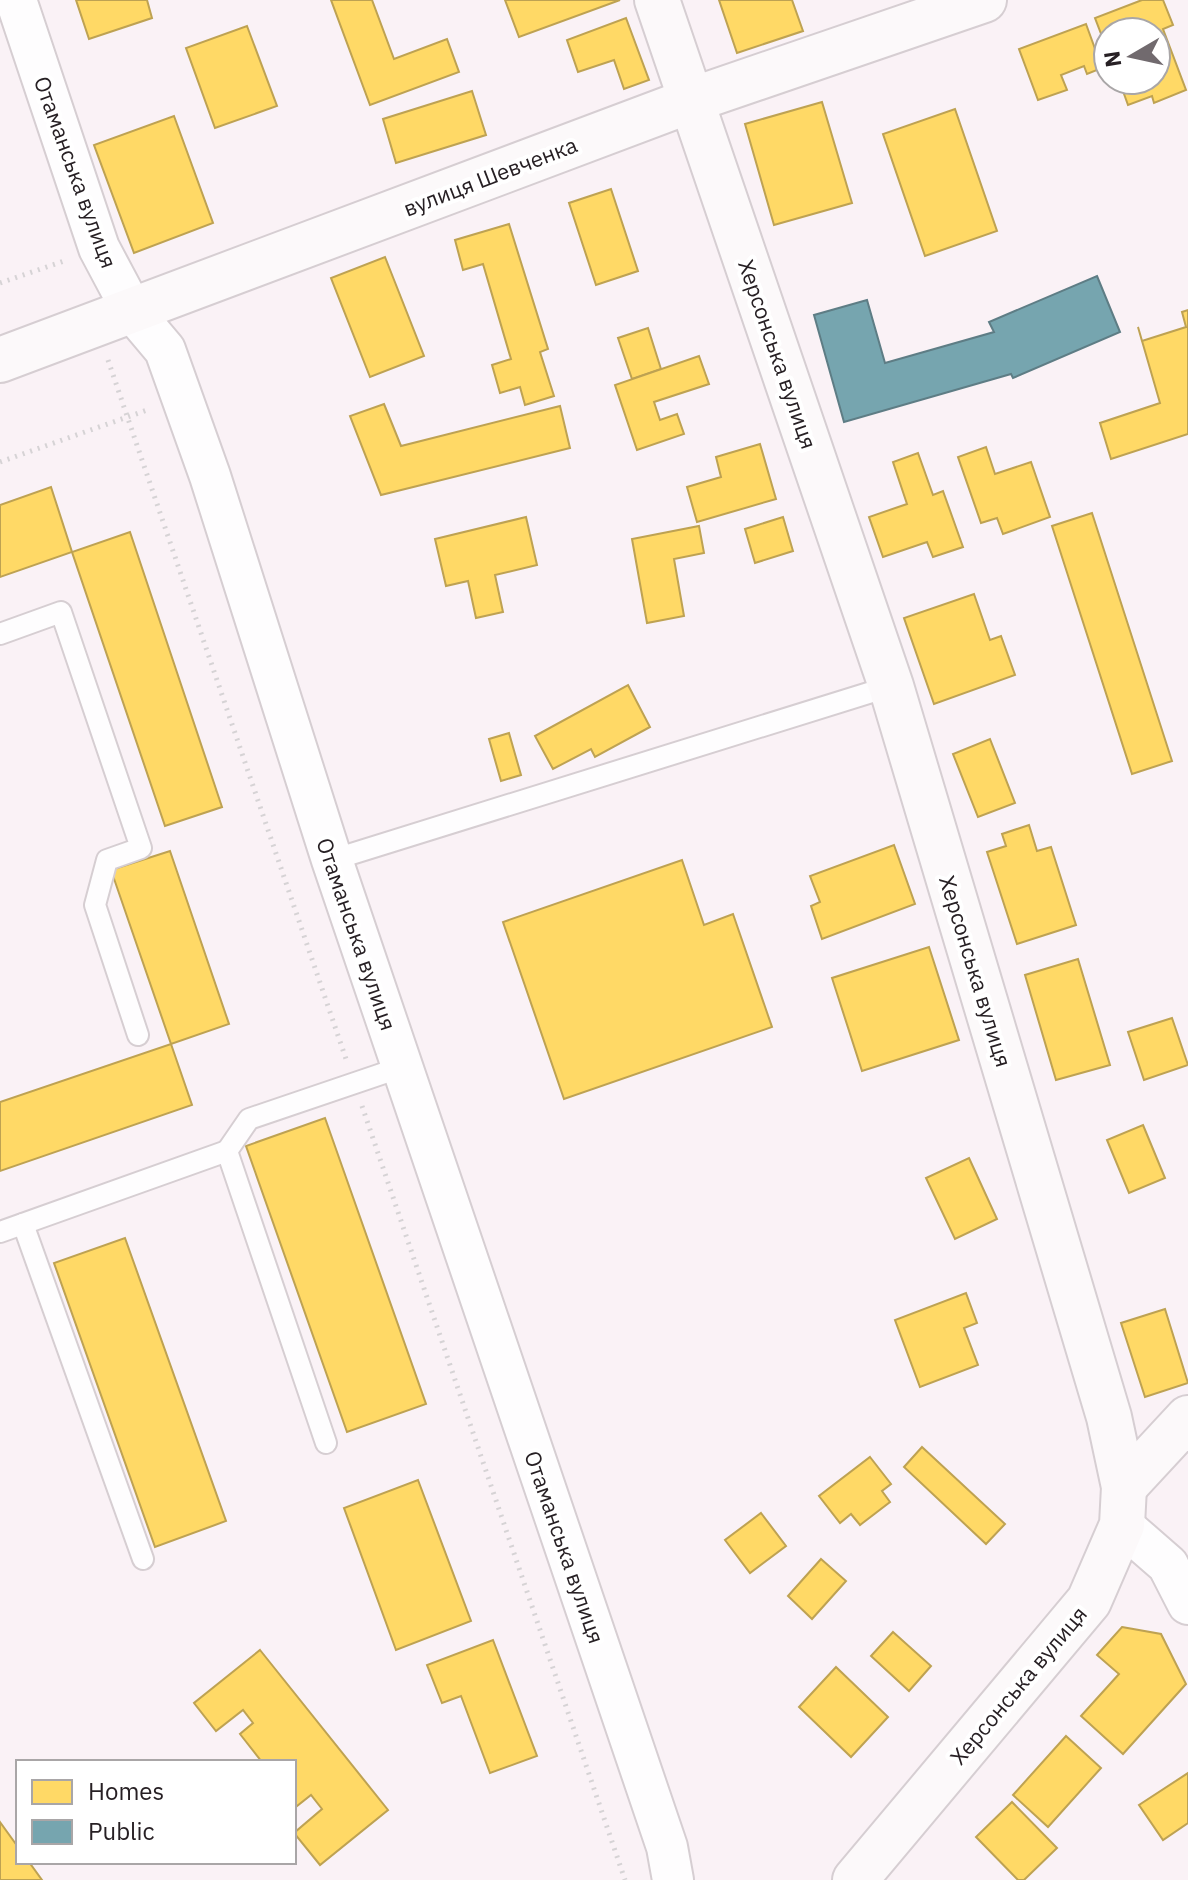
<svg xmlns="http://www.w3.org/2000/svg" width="1188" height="1880" viewBox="0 0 1188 1880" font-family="'IBM Plex Sans',sans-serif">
<rect width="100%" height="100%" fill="#faf2f6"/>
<g fill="#ffd966" stroke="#bea252" stroke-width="2">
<path d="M76,0H147L152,18L89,39Z"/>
<path d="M331,0H372L394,59L447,39L459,72L370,105Z"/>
<path d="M505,0H620L519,37Z"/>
<path d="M719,0H792L803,31L737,53Z"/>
<path d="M1142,0H1163L1173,25L1163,29L1186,90L1154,103L1152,96L1128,105L1119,80H1156V32H1108V52L1095,18Z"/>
<path d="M626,18L649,80L624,89L614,60L578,72L567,40Z"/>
<path d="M1086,24L1102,68L1087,74L1084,66L1061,75L1067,90L1038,100L1019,49Z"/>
<path d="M247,26L277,106L215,128L186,48Z"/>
<path d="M472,91L486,135L396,163L383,119Z"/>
<path d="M822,102L852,203L774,225L745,124Z"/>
<path d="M955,109L997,231L925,256L883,134Z"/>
<path d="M174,116L213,223L134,253L94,145Z"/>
<path d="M611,189L638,271L596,285L569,203Z"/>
<path d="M509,224L548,349L540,352L554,396L525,405L520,387L500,393L492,365L511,359L483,264L463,270L455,240Z"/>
<path d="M385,257L424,356L370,377L331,278Z"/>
<path d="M1188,310V434L1111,459L1100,423L1160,403L1138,327L1142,341L1186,327L1182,312Z"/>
<path d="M648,328L661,369L632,379L618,338Z"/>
<path d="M699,356L709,384L654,402L660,420L677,414L684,434L637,450L615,385Z"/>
<path d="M384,404L401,446L560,406L570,448L381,495L350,416Z"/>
<path d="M760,444L776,499L697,522L687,487L721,477L716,457Z"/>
<path d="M986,447L995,474L1031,462L1050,517L1003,534L997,518L981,523L958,457Z"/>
<path d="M918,453L933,495L943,491L963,547L933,557L927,542L883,557L869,517L907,504L893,462Z"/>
<path d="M51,487L72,552L0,577V505Z"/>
<path d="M1092,513L1172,761L1132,774L1052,526Z"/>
<path d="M526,517L537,565L495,575L503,612L476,618L468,581L446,586L435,539Z"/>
<path d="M783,517L793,551L755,563L745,529Z"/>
<path d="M699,526L704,553L674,559L684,616L647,623L632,539Z"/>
<path d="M130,532L222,807L165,826L72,552Z"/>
<path d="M974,594L990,640L1001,636L1015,675L934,704L904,618Z"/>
<path d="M628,685L650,727L595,757L591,749L553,769L535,736Z"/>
<path d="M509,733L521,775L501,781L489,739Z"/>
<path d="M990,739L1015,803L978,817L953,754Z"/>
<path d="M1029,825L1037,851L1051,847L1076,925L1017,944L987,852L1006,846L1002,834Z"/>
<path d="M894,845L915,904L822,939L811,906L820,902L810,876Z"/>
<path d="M170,851L229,1024L171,1044L111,870Z"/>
<path d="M682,860L704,925L733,914L772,1027L564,1099L503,922Z"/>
<path d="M929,947L959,1040L862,1071L832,978Z"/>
<path d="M1078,959L1110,1065L1056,1080L1025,975Z"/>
<path d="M1172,1018L1188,1065L1144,1080L1128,1032Z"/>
<path d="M171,1044L192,1105L0,1171V1102Z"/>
<path d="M325,1118L426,1404L347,1432L246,1146Z"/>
<path d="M1143,1125L1165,1178L1129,1193L1107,1140Z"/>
<path d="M969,1158L997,1219L955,1239L926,1178Z"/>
<path d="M125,1238L226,1521L155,1547L54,1263Z"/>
<path d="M966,1293L977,1323L964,1328L978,1365L920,1387L895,1320Z"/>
<path d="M1165,1309L1188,1383L1145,1397L1121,1323Z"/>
<path d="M922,1447L1005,1524L986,1544L904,1467Z"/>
<path d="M870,1457L891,1484L882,1491L890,1502L860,1525L851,1514L840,1523L819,1496Z"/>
<path d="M418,1480L471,1621L396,1650L344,1508Z"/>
<path d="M761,1513L786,1546L750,1573L725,1540Z"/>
<path d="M821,1559L846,1581L812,1619L788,1596Z"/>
<path d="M1122,1627L1161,1634L1186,1684L1123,1754L1081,1716L1119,1674L1097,1655Z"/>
<path d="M893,1632L931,1666L909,1691L871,1656Z"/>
<path d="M493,1640L537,1756L490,1773L461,1696L442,1703L427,1665Z"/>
<path d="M260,1650L388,1810L320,1865L294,1833L322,1809L311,1795L297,1806L294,1802V1762H262L240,1734L253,1723L243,1710L216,1731L194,1703Z"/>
<path d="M836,1667L888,1717L851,1757L799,1707Z"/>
<path d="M1066,1736L1101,1768L1048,1827L1013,1795Z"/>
<path d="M1188,1773V1823L1163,1840L1139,1805Z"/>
<path d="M1012,1802L1057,1848L1024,1880H1018L976,1837Z"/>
<path d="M0,1822L18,1847V1862H29L42,1880H0Z"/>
</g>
<path fill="#76a5af" stroke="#5e7d85" stroke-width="2" d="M1097,276L1120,332L1013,378L1011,374L844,422L814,315L867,300L885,363L994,332L989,322Z"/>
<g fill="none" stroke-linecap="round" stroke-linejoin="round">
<g stroke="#d6ced2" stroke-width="24">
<g id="lane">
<path d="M0,634L61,612L141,848L107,860L95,905L138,1035"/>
<path d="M332,860L891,686"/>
<path d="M23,1224L143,1559"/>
<path d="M0,1232L227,1151"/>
<path d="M326,1443L227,1151L249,1119L402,1067"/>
</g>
</g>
<g stroke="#d6ced2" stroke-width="44">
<g id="street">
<path d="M16,0L99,248L133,312L165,350L210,476L332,860L667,1847L673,1880"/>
<path d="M1122,1525L1168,1565L1188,1604"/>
</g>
</g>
<g stroke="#d6ced2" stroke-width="48">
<g id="secondary">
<path d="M657,0L891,686L1109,1417L1124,1487L1122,1525L1089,1601L855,1880"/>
<path d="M0,360L692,100L984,0"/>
<path d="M1124,1487L1188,1418"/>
</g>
</g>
<g stroke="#d6d3d5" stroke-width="5" stroke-dasharray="2 6" stroke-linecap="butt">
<path d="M0,283L64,261"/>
<path d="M108,360L346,1059"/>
<path d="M0,462L150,409"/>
<path d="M362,1106L625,1880"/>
</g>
<use href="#lane" stroke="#fefdfe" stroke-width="20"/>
<use href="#street" stroke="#fefdfe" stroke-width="40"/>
<use href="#secondary" stroke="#fcf9fa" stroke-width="44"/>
</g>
<g text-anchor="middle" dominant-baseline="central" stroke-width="8" stroke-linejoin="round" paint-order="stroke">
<g font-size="22" fill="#272024" stroke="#fff">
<text transform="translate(76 172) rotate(70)">Отаманська вулиця</text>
<text transform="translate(490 176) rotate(-21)">вулиця Шевченка</text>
<text transform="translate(778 354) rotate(71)">Херсонська вулиця</text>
<text transform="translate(357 934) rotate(71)">Отаманська вулиця</text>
<text transform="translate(976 971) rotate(73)">Херсонська вулиця</text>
<text transform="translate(565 1547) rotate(71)">Отаманська вулиця</text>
<text transform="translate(1018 1685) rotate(-50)">Херсонська вулиця</text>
</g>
</g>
<rect x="16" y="1760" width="280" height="104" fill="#ffffff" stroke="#a9a6a7" stroke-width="2"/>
<rect x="32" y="1780" width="40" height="24" fill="#ffd966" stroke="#a9a6a7" stroke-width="2"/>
<text x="88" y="1800" font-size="24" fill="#272024">Homes</text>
<rect x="32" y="1820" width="40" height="24" fill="#76a5af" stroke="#a9a6a7" stroke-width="2"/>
<text x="88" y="1840" font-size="24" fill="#272024">Public</text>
<g transform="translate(1132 56) rotate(261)"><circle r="38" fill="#ffffff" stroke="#a9a6a7" stroke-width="2"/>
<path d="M0-6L14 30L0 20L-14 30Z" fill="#716a6e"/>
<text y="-12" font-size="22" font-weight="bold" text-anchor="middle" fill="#272024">N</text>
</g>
</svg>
